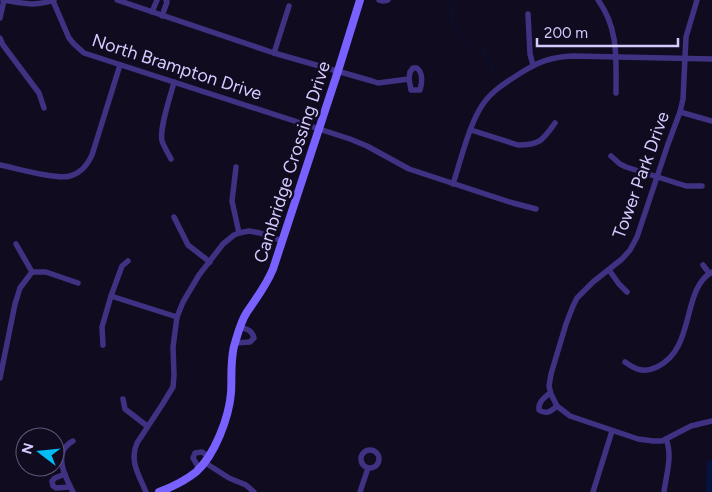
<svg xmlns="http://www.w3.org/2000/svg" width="712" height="492" viewBox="0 0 712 492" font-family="Figtree,sans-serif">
<rect width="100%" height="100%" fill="#110b20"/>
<path fill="#05133f" d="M712,459V492H706L707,462Z"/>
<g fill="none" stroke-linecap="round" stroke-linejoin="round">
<g stroke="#05133f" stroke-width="1">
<path d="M447,0L452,6L451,19L470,45"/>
<path d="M481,48L495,72"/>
</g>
<g stroke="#403283" stroke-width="5.5">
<path d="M3,0C21,3 35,7 54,0"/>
<path d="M117,0L274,53L372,81L378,83L409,79L410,72L413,68H417C423,73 422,83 420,90H411L409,79"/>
<path d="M379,0L383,1L388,0"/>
<path d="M598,0C619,29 616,59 616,93"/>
<path d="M697,0L686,37L683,99L680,112L668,144L637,237L630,250L622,259L593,282L577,298L573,306L566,324L551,374L549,386L551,394L557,406L570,416L638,439L653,441H662L691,426L712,421"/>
<path d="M53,1L69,38L74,44L84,53L350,139L367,146L409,169L513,203L536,209"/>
<path d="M152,12L157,0"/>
<path d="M528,14L530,54L533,65"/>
<path d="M162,16L167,2L166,0"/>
<path d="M0,18L4,0"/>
<path d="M0,38L3,45L39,93L44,108"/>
<path d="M274,53L289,6"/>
<path d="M680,112L712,121"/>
<path d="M471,130L518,145C540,145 543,140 555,123"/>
<path d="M611,156L620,164L626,167L686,186H702"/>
<path d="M171,159C168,153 164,147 162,141C159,128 171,95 174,82"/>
<path d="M0,165C16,168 56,180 70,176C81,173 88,164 92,155L120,65"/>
<path d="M236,167L232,201L239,233"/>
<path d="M453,184C461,160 469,124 483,104C492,91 505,83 519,74C538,62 550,57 573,56L712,59"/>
<path d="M174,217L188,245L210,262"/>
<path d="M16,244L32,272"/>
<path d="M703,265L709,273"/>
<path d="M609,270L619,284L627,292"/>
<path d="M32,272H46L78,283"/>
<path d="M111,296L177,317"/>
<path d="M235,343L250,342L254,338C252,330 247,329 240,327"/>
<path d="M103,345L102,327L111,296L122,266L128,261"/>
<path d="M625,362C636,370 644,373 657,367C696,349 681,289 712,272"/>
<path d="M0,378L15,304L20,288L32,272"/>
<path d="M550,393C544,398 538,402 539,410C547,415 551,411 557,406"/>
<path d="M123,399L125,409L147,426"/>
<path d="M73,441C69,443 66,446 64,449C57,462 67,480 73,492"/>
<circle cx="370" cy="459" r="9"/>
<path d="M204,462L229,478L246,485L254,492"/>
<path d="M199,468L193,458L195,453L202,452L208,456"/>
<path d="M65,474L55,478L52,481L53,486L56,488L70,487"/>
<path d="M146,492C139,475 129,461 137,443L162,405L173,387L174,375L173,347L177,317L183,302L199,275L223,244L234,235L239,233L249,231L260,233L282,241"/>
<path d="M360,492L368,468"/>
<path d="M593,492L612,431"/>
<path d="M664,492C666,475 673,456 666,439"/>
</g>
<path stroke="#7961ff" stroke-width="8" d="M159,492C172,487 185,481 196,472C215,455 229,417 231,393C232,378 230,357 235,343C238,333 241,321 247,312C257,297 266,286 273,269L338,71L360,0"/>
</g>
<g text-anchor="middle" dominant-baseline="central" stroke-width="5" stroke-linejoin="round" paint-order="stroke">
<g font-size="18" fill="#d7caff" stroke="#110b20">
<text transform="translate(177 67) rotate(18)">North Brampton Drive</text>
<text transform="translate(292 162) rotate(-72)">Cambridge Crossing Drive</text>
<text transform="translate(641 175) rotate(-70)">Tower Park Drive</text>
</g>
</g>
<g transform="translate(40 452) rotate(286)"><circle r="24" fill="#110b20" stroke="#605779"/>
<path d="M0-4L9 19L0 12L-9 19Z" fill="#00bdf5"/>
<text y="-8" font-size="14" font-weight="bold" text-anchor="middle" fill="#d7caff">N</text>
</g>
<path d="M537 38v8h141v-8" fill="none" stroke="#d7caff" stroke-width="2.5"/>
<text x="544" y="38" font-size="15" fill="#d7caff" stroke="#110b20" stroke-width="4" paint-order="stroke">200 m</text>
</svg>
